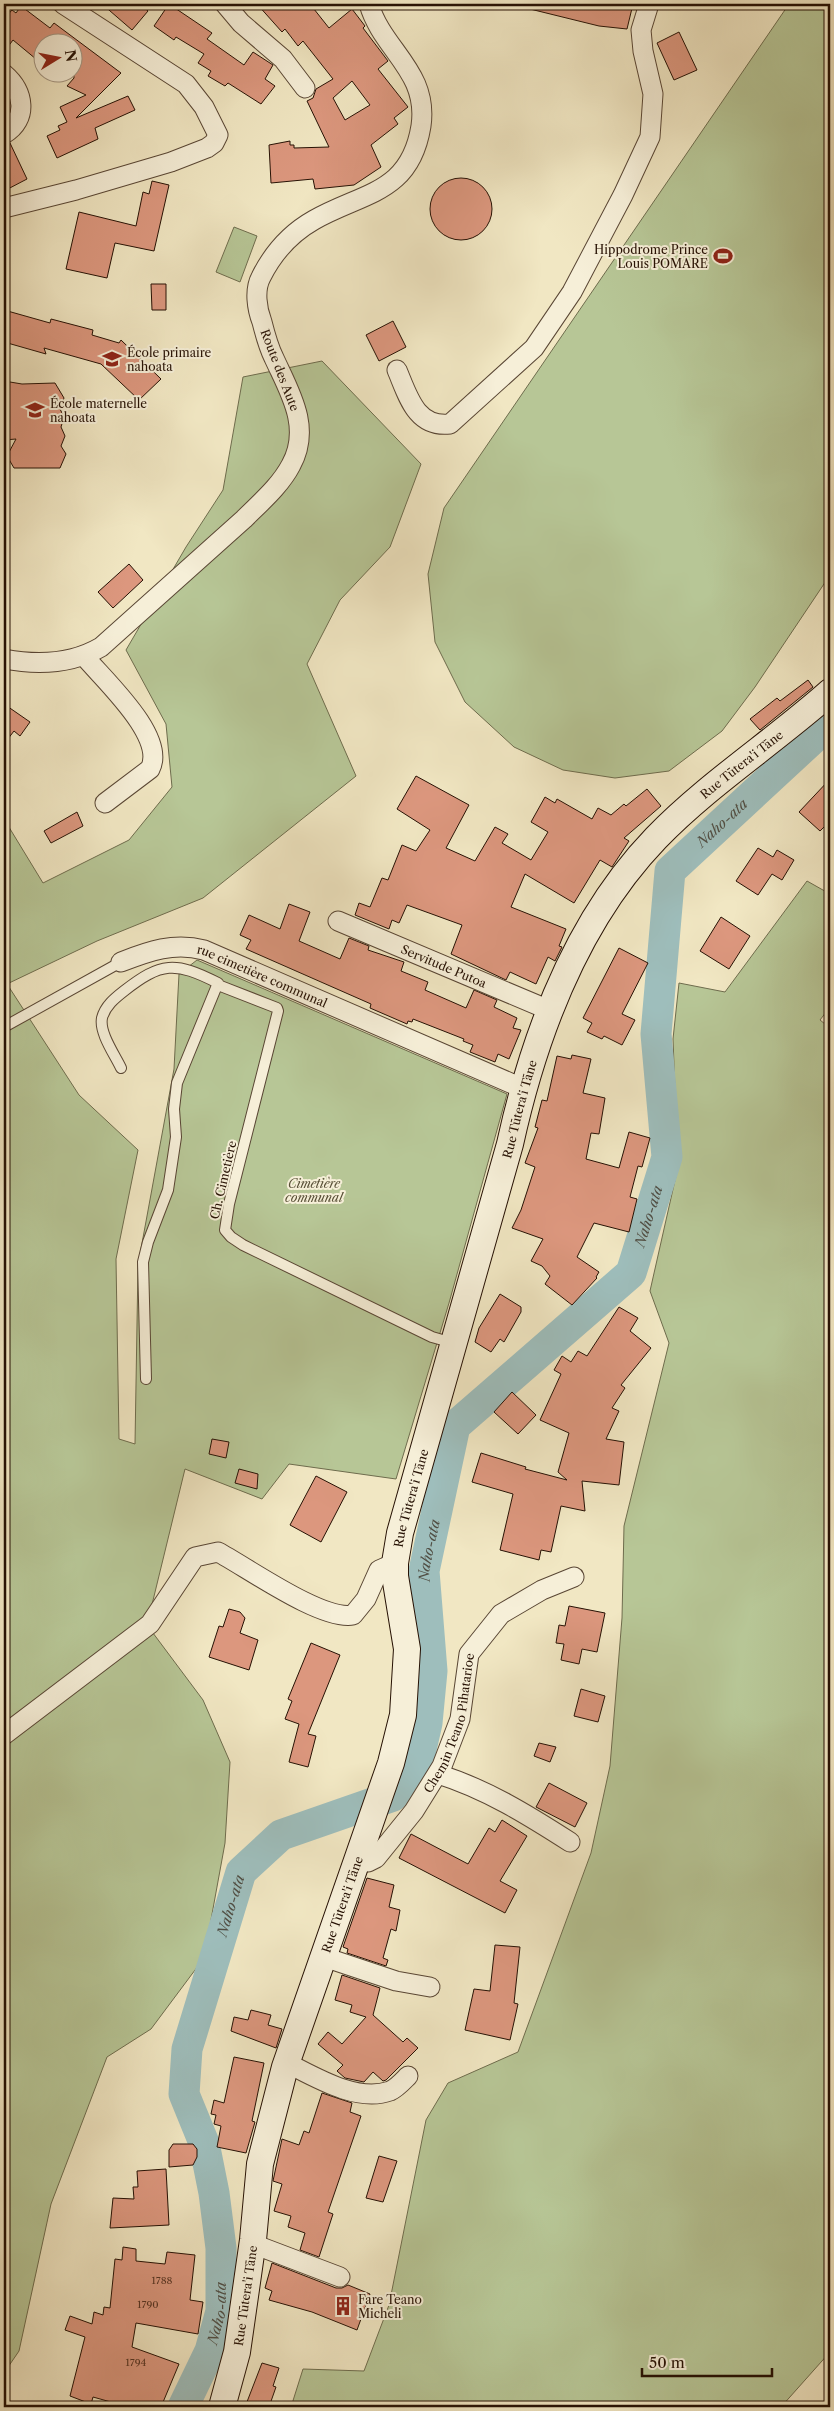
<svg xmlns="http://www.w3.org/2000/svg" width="834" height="2411" viewBox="0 0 834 2411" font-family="'Libre Caslon Text',serif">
<rect width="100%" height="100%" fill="#f1e7c3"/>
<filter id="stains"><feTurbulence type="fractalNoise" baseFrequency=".004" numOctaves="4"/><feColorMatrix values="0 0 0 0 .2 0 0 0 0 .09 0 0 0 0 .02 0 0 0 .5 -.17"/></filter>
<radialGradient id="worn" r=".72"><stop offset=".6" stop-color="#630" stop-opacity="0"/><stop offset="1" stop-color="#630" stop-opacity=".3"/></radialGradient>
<g fill="#b7c696" stroke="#6e6c4d">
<path d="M789,4H830V575L755,687L722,731L669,771L615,778L563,770L514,747L465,702L435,642L428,574L444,508Z"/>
<path d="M234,227L257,236L240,282L216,272Z"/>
<path d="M322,361L421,464L390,547L340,600L307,664L356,776L203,898L97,941L7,984L79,1095L138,1150L116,1259L119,1439L135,1444L138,1265L174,1069L179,974L197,960L507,1094L449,1303L396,1479L289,1464L262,1499L185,1469L147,1625L203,1700L230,1762L225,1843L204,1958L151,2029L107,2057L51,2204L19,2351L4,2373V819L43,883L129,840L172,787L166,724L126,650L186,547L223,490L243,377Z"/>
<path d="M807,881L830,894V1007L820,1020L830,1028V2352L781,2407H291L303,2369L364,2371L389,2305L426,2120L448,2083L518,2052L591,1853L610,1766L622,1618L624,1526L669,1343L650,1291L678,1167L673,1039L679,983L725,992Z"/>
</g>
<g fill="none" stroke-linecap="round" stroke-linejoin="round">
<path stroke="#9ebebc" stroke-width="31" id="s1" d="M183,2407L210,2351L221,2311V2248L214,2193L204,2143L184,2094L187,2049L241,1872L281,1835L393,1796L407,1784L417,1767L427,1723L432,1671L424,1571L455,1426L631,1273L667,1157L656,1034L670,871L830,723"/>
</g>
<g fill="#dc977e" stroke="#261104" fill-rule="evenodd">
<path d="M102,4H140L148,11L132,30Z"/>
<path d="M169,4L212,33L207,39L244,65L253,52L273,65L265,79L275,86L261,104L228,83L225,86L208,76L211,71L198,63L204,54L176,37L174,40L154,26Z"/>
<path d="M257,4H310L329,28L352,9L365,26L363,28L388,61L378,69L408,107L394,118L398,124L371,145L381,167L354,185L315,189L313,179L271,183L269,145L290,141V145H294V148L329,147L307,101L313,98L316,89L333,79L303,41L298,46L285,29L282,32ZM352,81L370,105L345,120L333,98Z"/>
<path d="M531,4H633L627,29L599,26L530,9Z"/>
<path d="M21,6L50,28L54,23L121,73L76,118L128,96L135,110L95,128L98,139L57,158L47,136L60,130L58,126L67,122L60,107L86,95L67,86L74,78L72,42H42V64L13,40L4,52V19L12,10L16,13Z"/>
<path d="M679,32L697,70L674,80L657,43Z"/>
<path d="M10,143L27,179L4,191V145Z"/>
<circle cx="461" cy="209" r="31"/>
<path d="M152,181L169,185L154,251L115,243L107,278L66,269L79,212L136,226L143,192L149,194Z"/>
<path d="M151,284H166V310H152Z"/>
<path d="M4,310L50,323L51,319L93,330L92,335L119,343L121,340L161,379L139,400L101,364L44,348L46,354L4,342Z"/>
<path d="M393,321L406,347L379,361L366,335Z"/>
<path d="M4,381L22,384L55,383L64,398L60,409L64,417L61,427L65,436L61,446L66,454L60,468H14L7,456L16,439L4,440Z"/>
<path d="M129,564L143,580L113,608L98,592Z"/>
<path d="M808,680L813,687L760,730L750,719L777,698L780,701Z"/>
<path d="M4,704L30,722L20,736L14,731L4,744Z"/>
<path d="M416,776L469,805L446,848L475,861L495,827L508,834L502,843L531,860L548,832L531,822L545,797L555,803L557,799L592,819L598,808L611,815L624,804L626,806L647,789L661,806L624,838L629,841L612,867L600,860L574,903L525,874L511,907L566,929L559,946L562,947L555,961L548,957L536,984L510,972L506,980L451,954L462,925L407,905L399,923L392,920L389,929L355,915L359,903L370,907L382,878L388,880L402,845L416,851L430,830L397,809Z"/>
<path d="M830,779V821L820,831L799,812Z"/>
<path d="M77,812L83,826L51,843L44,831Z"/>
<path d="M758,848L773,857L777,850L794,860L782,880L772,874L758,895L736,881Z"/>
<path d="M289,904L310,912L299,941L340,959L349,938L369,946L368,950L404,962L401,971L428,982L425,990L466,1008L474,990L497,1000L494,1007L517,1018L513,1028L521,1030L509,1059L498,1054L495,1062L470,1052L473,1045L463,1041L464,1039L413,1019L412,1022L408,1021L407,1024L370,1008L371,1004L246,949L251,940L240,935L249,915L280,929Z"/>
<path d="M721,917L750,936L729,969L700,951Z"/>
<path d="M619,948L648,963L622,1014L635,1020L622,1045L604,1036L602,1039L587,1032L592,1023L583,1018Z"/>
<path d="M572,1055L591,1059L583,1093L605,1098L599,1134L591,1133L586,1159L619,1168L629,1132L650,1138L642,1167L638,1166L630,1197L637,1199L629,1232L594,1223L577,1257L599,1272L596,1277L597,1278L572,1305L545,1284L550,1276L542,1266L531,1261L543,1239L512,1228L521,1210L535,1167L525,1163L538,1128L535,1127L542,1100L547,1101L557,1056L571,1059Z"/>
<path d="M500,1294L521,1307V1312L504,1342L500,1339L491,1352L475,1342L479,1328Z"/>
<path d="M619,1307L638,1318L630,1331L651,1348L621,1385L625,1388L612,1408L619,1411L606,1439L624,1442L619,1485L582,1481L585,1511L561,1506L551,1552L541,1550L539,1560L500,1550L513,1494L472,1482L481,1453L526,1467L525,1469L567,1480L558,1472L569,1433L540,1420L561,1374L554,1370L562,1356L571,1362L578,1351L587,1356Z"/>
<path d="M512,1392L536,1415L518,1434L494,1412Z"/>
<path d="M212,1439L229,1442L226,1458L209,1454Z"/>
<path d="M239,1469L258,1474L257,1489L235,1483Z"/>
<path d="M316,1476L347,1492L321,1542L290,1525Z"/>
<path d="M569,1606L605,1613L597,1652L582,1649L579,1664L561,1660L564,1644L556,1643L559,1625L565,1626Z"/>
<path d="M229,1609L240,1612L245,1618L240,1633L258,1640L249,1670L209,1657L219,1626L223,1627Z"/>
<path d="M311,1643L340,1655L308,1734L316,1736L308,1767L289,1762L299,1724L285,1719L292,1701L288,1699Z"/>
<path d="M581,1689L605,1696L598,1722L574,1716Z"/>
<path d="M539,1743L556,1747L550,1762L534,1756Z"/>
<path d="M549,1783L587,1803L575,1827L536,1807Z"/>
<path d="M502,1820L527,1836L500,1881L517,1890L505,1913L399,1858L411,1834L468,1864L489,1828L495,1832Z"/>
<path d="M367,1878L394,1885L389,1907L400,1910L396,1931L391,1929L383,1958L388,1960L386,1966L347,1953L348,1949L343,1947Z"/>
<path d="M495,1945L520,1947L514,2003L518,2004L510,2040L465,2030L474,1989L490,1991Z"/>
<path d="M342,1975L380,1988L373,2015L403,2042L407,2038L418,2048L386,2080L383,2081L373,2072L364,2082L345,2078L337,2071L343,2065L318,2044L328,2032L342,2044L366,2017L350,2012L352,2005L335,2000Z"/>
<path d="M251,2010L271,2015L268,2025L282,2029L276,2048L231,2031L234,2017L248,2020Z"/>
<path d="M234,2057L264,2063L252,2121L255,2122L246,2153L217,2147L221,2126L214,2124L216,2115L211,2114L214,2100L224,2103Z"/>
<path d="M322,2093L352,2103L350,2112L361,2116L328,2212L333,2214L319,2257L300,2250L305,2233L288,2227L291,2216L274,2211L282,2184L273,2181L282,2139L299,2145L304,2131L309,2133Z"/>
<path d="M173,2144H193L197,2149V2157L193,2165L169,2167V2150Z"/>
<path d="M379,2156L397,2161L383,2202L366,2198Z"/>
<path d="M166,2169L169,2225L110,2228L113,2198L134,2199L133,2187H138L137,2171Z"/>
<path d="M123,2247L136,2249V2261L165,2264L167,2252L195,2255L190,2300L203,2302L198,2334L136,2323L132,2347L179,2364L161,2407H117L118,2404L93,2397L91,2404L70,2396L85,2337L65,2330L70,2316L92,2324L94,2312L103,2315L104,2307L110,2308L115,2259L122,2260Z"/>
<path d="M272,2263L336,2288H342L348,2285L370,2294L357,2330L312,2312L269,2300L272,2291L265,2288Z"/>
<path d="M262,2363L279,2368L273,2386L276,2387L269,2407H245Z"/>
</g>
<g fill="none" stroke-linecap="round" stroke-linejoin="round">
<g stroke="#594634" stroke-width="12">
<g id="lane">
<path d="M218,985L277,1008L278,1011L229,1204L225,1230L231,1237L243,1245L432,1337L453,1343"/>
<path d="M4,1027L121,962"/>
<path d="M121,1068C115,1055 99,1033 102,1018C105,1006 115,998 124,991C161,962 175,961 218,983L177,1083L174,1109L176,1137L168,1190L148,1242L143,1262L146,1379"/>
</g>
</g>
<g stroke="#594634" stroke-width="21">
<g id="street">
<path d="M225,4L241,23L283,59L305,88"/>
<path d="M4,74C24,91 29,119 4,134"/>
<path d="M4,208L76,190L171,162L207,148L214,143L218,135L204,107L186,84L63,4"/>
<path d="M397,370C408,396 416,428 450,424L534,348L572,292L623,195L650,137L653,94L643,51L641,30L649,4"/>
<path d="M84,656C104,680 167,737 150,769L105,803"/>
<path d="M4,659C36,665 72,664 101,647L244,519C261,502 280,486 291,465C312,427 289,391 274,358C268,346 265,334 262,322C257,309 254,290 261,277C273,253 291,233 314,220C363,192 410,194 421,126C429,71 382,50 369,4"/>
<path id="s2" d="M338,921L549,1010"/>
<path id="s3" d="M121,962C149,951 174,942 204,950L522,1088"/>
<path d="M4,1735L150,1624L195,1557L218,1552C248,1568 322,1621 353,1615L366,1599L379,1570L395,1563"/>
<path d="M438,1774C486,1789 528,1815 570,1842"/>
<path id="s4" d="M356,1860L368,1862L376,1858L414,1811L442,1766L460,1719L469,1654L501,1614L542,1590L574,1577"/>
<path d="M324,1957L396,1981L430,1987"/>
<path d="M287,2063C315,2077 357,2103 390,2091C397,2088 403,2081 408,2076"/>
<path d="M253,2244L340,2277"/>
</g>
</g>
<g stroke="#261104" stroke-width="28">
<g id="secondary">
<path id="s5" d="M222,2407L237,2352L253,2240L260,2164L285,2067L391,1763L403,1715L407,1649L395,1576V1563L400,1533L510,1144C534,1035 577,920 656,838C707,785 775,741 830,692"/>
</g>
</g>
<use href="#lane" stroke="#f6efd8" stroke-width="10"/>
<use href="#street" stroke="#f6efd8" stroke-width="19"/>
<use href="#secondary" stroke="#f6efd8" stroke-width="26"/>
</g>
<defs>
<g id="stadium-bare" transform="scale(1.5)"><path d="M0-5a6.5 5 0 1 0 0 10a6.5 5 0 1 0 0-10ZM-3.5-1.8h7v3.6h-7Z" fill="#8f2418" stroke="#f6efd8" stroke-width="2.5" paint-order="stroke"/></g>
<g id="school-bare" transform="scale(1.5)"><path d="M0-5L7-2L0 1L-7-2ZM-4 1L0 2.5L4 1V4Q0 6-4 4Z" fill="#8f2418" stroke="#f6efd8" stroke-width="2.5" paint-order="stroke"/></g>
<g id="building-bare" transform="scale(1.5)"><path d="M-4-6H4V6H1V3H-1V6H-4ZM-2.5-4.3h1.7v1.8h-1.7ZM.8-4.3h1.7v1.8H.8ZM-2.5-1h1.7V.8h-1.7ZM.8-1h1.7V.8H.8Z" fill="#8f2418" stroke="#f6efd8" stroke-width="2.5" paint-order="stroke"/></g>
</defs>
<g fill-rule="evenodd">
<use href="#stadium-bare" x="723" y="256"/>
<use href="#school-bare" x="112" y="359"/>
<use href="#school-bare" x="35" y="410"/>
<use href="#building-bare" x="343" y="2306"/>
</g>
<g text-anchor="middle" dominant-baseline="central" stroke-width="4" stroke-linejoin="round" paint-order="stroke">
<g font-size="10" fill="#543222">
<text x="162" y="2280">1788</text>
<text x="148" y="2304">1790</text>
<text x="136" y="2362">1794</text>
</g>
<g font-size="12" fill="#261104" stroke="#f6efd8" text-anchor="start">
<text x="708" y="249" text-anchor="end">Hippodrome Prince<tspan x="708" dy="14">Louis POMARE</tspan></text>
<text x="127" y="352">École primaire<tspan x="127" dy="14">nahoata</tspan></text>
<text x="50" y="403">École maternelle<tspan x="50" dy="14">nahoata</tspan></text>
<text x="358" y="2299">Fare Teano<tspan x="358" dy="14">Micheli</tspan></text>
</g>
<g font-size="12" fill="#261104" stroke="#f6efd8">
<text transform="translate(280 370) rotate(69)">Route des Aute</text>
<text stroke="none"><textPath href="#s5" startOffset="1762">Rue Tūtera'i Tāne</textPath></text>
<text stroke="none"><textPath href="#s2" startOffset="115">Servitude Putoa</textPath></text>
<text stroke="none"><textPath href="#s3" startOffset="149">rue cimetière communal</textPath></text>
<text stroke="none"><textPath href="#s5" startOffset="1342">Rue Tūtera'i Tāne</textPath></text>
<text transform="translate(223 1180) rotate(-77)">Ch. Cimetière</text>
<text stroke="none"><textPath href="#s5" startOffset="938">Rue Tūtera'i Tāne</textPath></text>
<text stroke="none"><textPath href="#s4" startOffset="178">Chemin Teano Pihatarioe</textPath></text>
<text stroke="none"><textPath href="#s5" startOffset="519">Rue Tūtera'i Tāne</textPath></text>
<text stroke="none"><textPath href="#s5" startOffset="114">Rue Tūtera'i Tāne</textPath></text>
</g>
<g font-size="12" font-style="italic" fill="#595037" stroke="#f6efd8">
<text x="314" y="1183">Cimetière<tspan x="314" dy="14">communal</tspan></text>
</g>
<g font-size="14" font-style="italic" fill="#504e44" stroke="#f6efd8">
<text stroke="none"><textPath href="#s1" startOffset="1826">Naho-ata</textPath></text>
<text stroke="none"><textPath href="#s1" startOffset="1406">Naho-ata</textPath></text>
<text stroke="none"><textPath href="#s1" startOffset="986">Naho-ata</textPath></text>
<text stroke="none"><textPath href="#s1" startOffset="521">Naho-ata</textPath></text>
<text stroke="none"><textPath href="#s1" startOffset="101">Naho-ata</textPath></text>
</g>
</g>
<rect width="834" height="2411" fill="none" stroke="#f1e7c3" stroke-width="20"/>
<rect x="5" y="5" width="824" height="2401" fill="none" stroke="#261104" stroke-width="2.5"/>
<rect x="10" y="10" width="814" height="2391" fill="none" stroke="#261104"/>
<g transform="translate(58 58) rotate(80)"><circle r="24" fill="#f6efd8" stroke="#a39683"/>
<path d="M0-4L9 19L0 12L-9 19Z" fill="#8f2418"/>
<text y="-8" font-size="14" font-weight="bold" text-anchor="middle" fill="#261104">N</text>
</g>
<path d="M642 2368v8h130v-8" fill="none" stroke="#261104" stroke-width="2.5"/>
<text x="649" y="2368" font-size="15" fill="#261104" stroke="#f6efd8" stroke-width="4" paint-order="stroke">50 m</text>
<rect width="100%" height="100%" filter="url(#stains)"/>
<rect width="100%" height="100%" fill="url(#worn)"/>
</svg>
